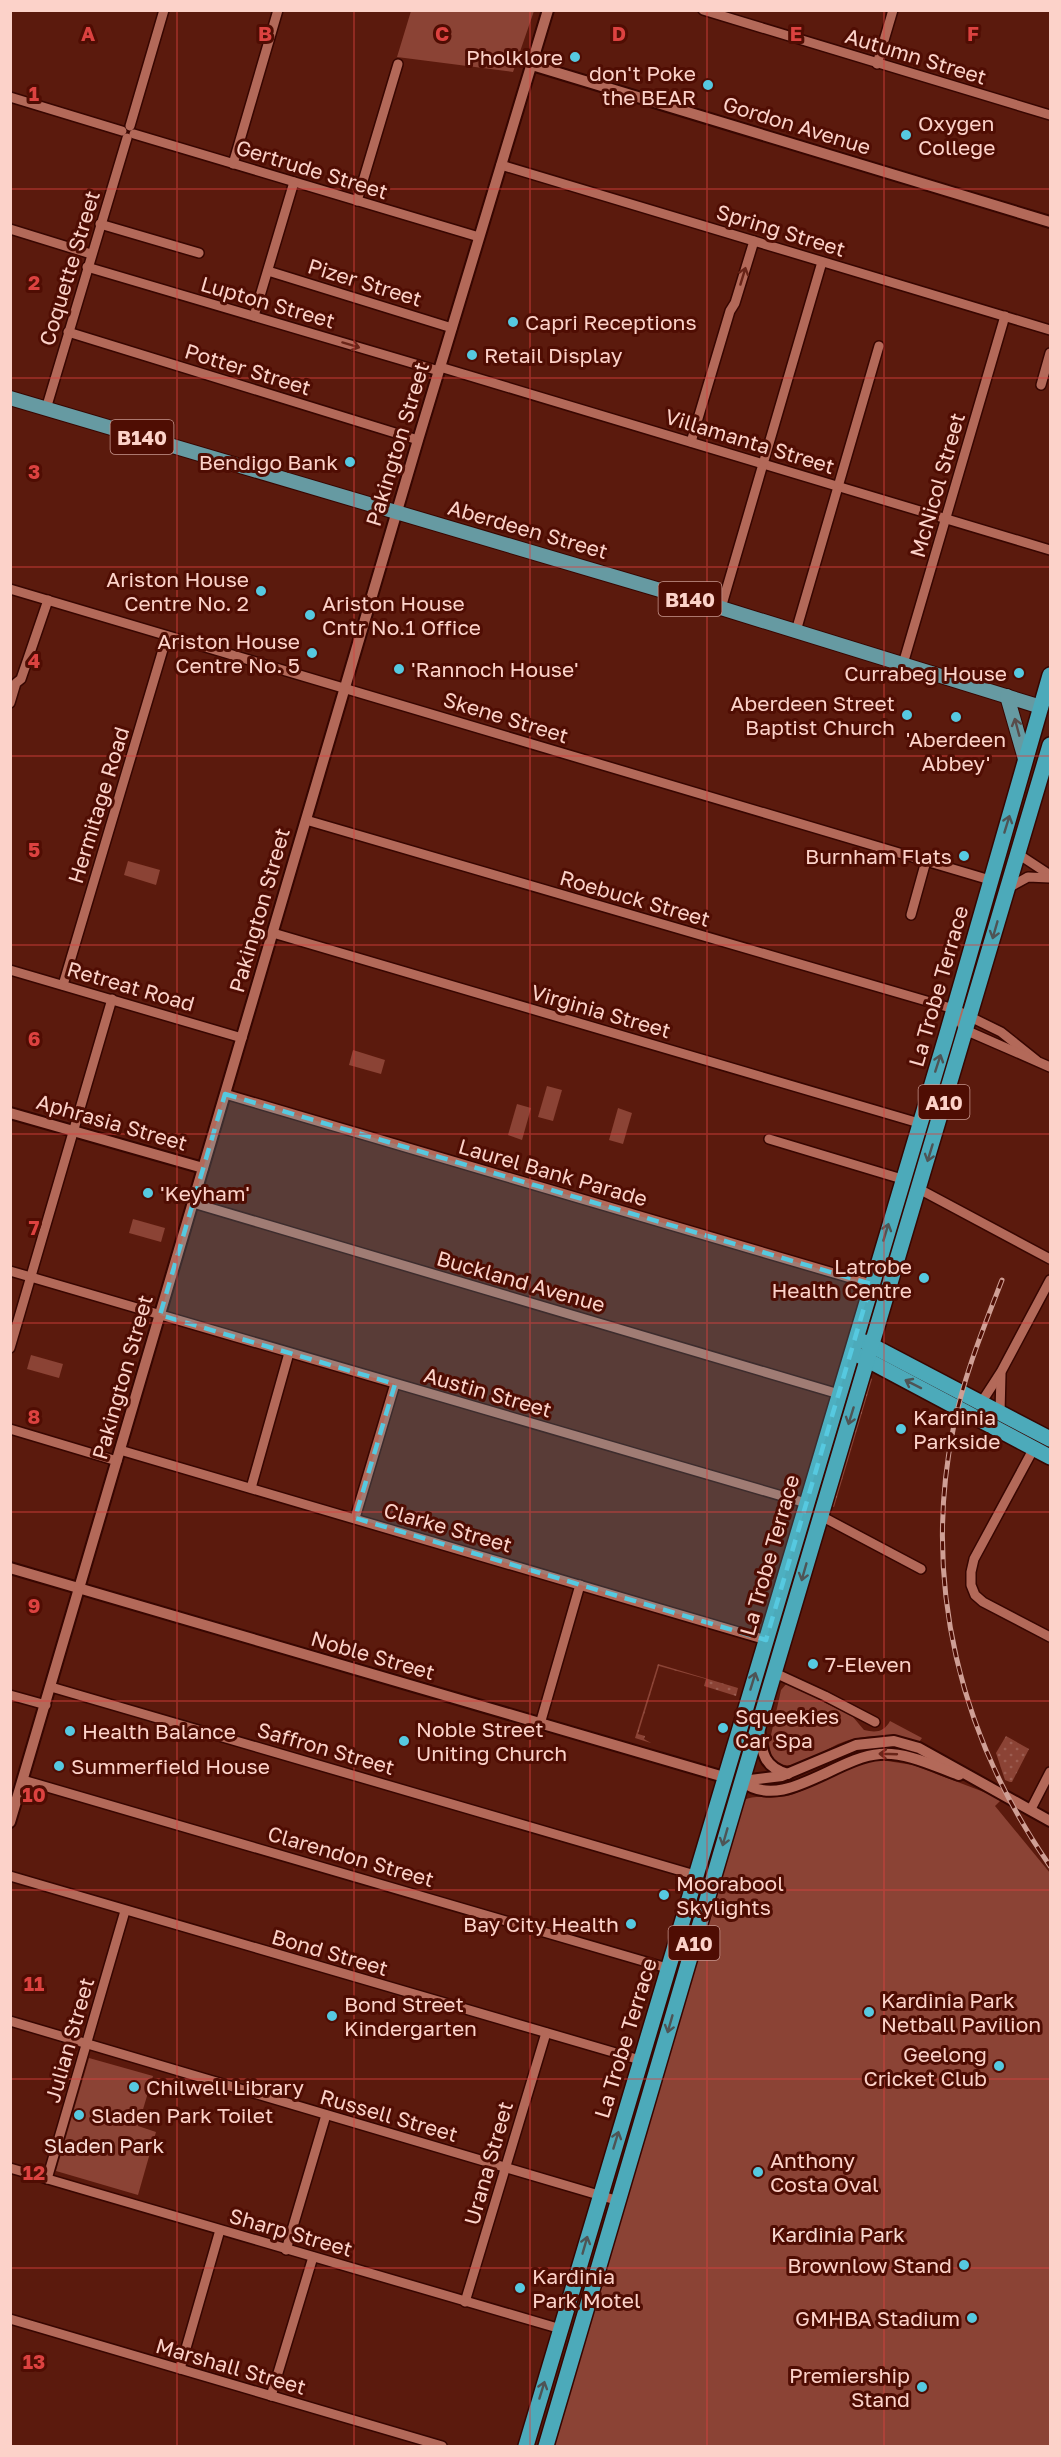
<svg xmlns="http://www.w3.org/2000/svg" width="1061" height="2457" viewBox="0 0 1061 2457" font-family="'Golos Text',sans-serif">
<defs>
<pattern id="grass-dots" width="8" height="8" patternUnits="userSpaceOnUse" patternTransform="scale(1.5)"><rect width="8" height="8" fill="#8b4335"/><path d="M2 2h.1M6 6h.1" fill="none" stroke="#9c5d51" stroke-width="1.8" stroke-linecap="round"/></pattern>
</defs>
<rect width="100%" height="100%" fill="#5b1a0d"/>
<g fill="url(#grass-dots)">
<path d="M869,1377L872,1379L834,1507L831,1506Z"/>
<path d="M658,1664L738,1688L736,1696L704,1686L706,1679L659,1666L638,1734L645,1736L644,1739L651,1743L635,1738Z"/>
<path d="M1006,1736L1029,1749L1012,1782H1010L1005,1780L996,1753Z"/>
</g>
<g fill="#8b4335">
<path d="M411,11V10L534,11L513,72L397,57Z"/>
<path d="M128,861L160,870L156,885L124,875Z"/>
<path d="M353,1050L385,1060L381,1074L349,1065Z"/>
<path d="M547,1086L562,1090L553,1121L538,1117Z"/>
<path d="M517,1104L531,1108L522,1140L508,1135Z"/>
<path d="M618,1108L632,1113L623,1144L609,1140Z"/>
<path d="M133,1219L165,1228L161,1242L129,1233Z"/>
<path d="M31,1355L63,1364L59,1378L27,1369Z"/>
<path d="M787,1683L853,1717L864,1730C876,1733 884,1732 890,1721L922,1738L919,1742C895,1735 873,1734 849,1740C823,1747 797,1777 770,1760L772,1758L769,1744L781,1690Z"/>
<path d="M881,1760L913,1765L997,1797L1001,1800L995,1806L1050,1873V2446H554L744,1800C755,1794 775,1800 790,1795C821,1786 848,1762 881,1760Z"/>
<path d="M89,2058L153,2076L138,2126L156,2132L138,2195L56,2171Z"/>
</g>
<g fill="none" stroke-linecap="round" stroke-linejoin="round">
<g stroke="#370601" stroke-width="12">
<g id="minor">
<path d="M703,10L1050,115"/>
<path d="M877,64L893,10"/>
<path d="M10,97L122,131"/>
<path d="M130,126L164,10"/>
<path d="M134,134L479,237"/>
<path d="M233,164L278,10"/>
<path d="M501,165L1050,330"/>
<path d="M357,201L398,64"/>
<path d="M100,224L199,253"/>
<path d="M10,229L91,254"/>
<path d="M87,267L439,371"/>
<path d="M268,271L452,328"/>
<path d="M254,316L294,182"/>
<path d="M68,332L418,440"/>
<path d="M440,367L1050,550"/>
<path d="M1041,385L1050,353"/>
<path d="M46,409L127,138"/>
<path d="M691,442L730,311L735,303L754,241"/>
<path d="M10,589L990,880"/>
<path d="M721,608L822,262"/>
<path d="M796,631L879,346"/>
<path d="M903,664L1005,316"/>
<path d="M10,703L16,683L21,679L48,600"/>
<path d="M306,820L954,1009L1001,1032L1036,1060"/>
<path d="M1018,854L1050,875"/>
<path d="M1008,888L1028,877L1050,878"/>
<path d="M911,915L926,861"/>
<path d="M273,933L919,1123"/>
<path d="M10,970L242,1038"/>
<path d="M63,985L167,636"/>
<path d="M954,1009L962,1025L972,1033L1050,1067"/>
<path d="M225,1094L871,1284"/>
<path d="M769,1139L902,1179"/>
<path d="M919,1189L1050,1259"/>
<path d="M193,1203L839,1394"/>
<path d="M10,1271L806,1503"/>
<path d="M10,1348L112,999"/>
<path d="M981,1403L1001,1372L1050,1280"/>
<path d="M1000,1413L1001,1374"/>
<path d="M10,1429L117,1461"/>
<path d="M1034,1448L974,1559L971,1572V1585L975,1595L983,1602L1050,1637"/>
<path d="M120,1450L766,1640"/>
<path d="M251,1488L289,1353"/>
<path d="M821,1516L921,1569"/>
<path d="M355,1518L395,1384"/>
<path d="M775,1673L825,1696L875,1722"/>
<path d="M51,1687L695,1875"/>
<path d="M10,1695L46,1705"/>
<path d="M540,1724L580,1585"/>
<path d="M23,1780L667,1968"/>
<path d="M1031,1809L1050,1772"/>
<path d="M10,1876L640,2060"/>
<path d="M10,2021L619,2201"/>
<path d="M10,2168L561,2329"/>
<path d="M47,2179L125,1911"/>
<path d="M286,2250L326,2115"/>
<path d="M465,2302L546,2033"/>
<path d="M10,2319L442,2446"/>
<path d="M180,2369L220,2230"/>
<path d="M271,2396L313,2257"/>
</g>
</g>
<g stroke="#370601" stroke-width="14">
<g id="tertiary">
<path d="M532,65L1050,222"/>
<path d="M10,1113L203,1168"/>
<path d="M10,1568L724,1777"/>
<path d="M759,1729C762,1752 763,1767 788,1774"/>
<path d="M742,1781L782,1776L856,1745L894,1741L919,1748L1050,1821"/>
<path d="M742,1781C782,1813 836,1757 880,1754C907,1752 934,1766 959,1775"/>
<path d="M10,1822L418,440L548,10"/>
</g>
</g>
<g stroke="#370601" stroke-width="16">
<g id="primary">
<path d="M10,398L721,608L1041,707"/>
<path d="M1007,696L1025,759"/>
</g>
</g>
<g stroke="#370601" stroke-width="18">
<g id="trunk">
<path d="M865,1342L1050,1439"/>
<path d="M860,1356L1050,1457"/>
<path d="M526,2446L946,1037L1050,675"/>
<path d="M546,2446L742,1781L1050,745"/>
</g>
</g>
<use href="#minor" stroke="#b36959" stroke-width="9"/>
<use href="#tertiary" stroke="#b36959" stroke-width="10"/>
<use href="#primary" stroke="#669aa2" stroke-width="14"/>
<use href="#trunk" stroke="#4caaba" stroke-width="15"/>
<g stroke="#cf9f95" stroke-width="5">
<path id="rail" d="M1002,1280C983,1329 963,1378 953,1430C922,1585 961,1738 1050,1866"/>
</g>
<use href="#rail" stroke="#4f0d03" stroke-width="3" stroke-dasharray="9" stroke-linecap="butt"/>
</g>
<defs><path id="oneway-shaft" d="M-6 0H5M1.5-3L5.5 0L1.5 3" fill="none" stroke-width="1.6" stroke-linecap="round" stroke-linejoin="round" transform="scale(1.5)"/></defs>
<g stroke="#682418">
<use href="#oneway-shaft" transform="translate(743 276) rotate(-73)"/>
<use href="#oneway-shaft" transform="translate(351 345) rotate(17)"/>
<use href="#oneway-shaft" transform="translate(888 1754) rotate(-178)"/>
</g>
<use stroke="#594c4b" href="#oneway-shaft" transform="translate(1017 727) rotate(-105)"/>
<g stroke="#4e5455">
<use href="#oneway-shaft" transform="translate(1007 824) rotate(-73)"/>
<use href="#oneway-shaft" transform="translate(995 930) rotate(106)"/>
<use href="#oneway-shaft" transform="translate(938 1063) rotate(-72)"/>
<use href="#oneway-shaft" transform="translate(930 1153) rotate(107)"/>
<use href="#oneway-shaft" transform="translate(886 1232) rotate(-73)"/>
<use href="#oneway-shaft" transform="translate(913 1384) rotate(-153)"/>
<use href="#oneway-shaft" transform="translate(851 1416) rotate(107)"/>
<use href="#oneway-shaft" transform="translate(804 1572) rotate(106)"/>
<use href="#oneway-shaft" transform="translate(753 1681) rotate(-73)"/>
<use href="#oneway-shaft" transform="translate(725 1837) rotate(106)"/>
<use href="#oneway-shaft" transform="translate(670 2024) rotate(106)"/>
<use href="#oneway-shaft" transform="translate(616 2140) rotate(-73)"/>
<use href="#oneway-shaft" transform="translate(585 2245) rotate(-74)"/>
<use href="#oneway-shaft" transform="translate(542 2390) rotate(-73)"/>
</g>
<path fill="#56c9e0" fill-opacity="0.2" stroke="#56c9e0" stroke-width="4.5" stroke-dasharray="12 8" stroke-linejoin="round" d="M225,1094L871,1284L766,1640L355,1518L395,1384L160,1315Z"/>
<path fill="none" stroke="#dc4240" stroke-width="1.5" stroke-opacity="0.55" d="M177,10V2446M354,10V2446M530,10V2446M707,10V2446M884,10V2446M10,189H1050M10,378H1050M10,567H1050M10,756H1050M10,945H1050M10,1134H1050M10,1323H1050M10,1512H1050M10,1701H1050M10,1890H1050M10,2079H1050M10,2268H1050"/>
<g fill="#56c9e0" stroke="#4f0d03" stroke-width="2">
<circle cx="575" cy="57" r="6"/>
<circle cx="708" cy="85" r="6"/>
<circle cx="906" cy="135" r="6"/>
<circle cx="513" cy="322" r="6"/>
<circle cx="472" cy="355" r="6"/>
<circle cx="350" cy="462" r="6"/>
<circle cx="261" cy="591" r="6"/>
<circle cx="310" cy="615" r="6"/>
<circle cx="312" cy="653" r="6"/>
<circle cx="399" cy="669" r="6"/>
<circle cx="1019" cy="673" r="6"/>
<circle cx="907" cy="715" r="6"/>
<circle cx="956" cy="717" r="6"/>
<circle cx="964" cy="856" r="6"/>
<circle cx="148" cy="1193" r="6"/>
<circle cx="924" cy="1278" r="6"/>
<circle cx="901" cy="1429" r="6"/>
<circle cx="813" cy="1664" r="6"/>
<circle cx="723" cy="1728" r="6"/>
<circle cx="70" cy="1731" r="6"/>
<circle cx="404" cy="1741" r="6"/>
<circle cx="59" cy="1766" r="6"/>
<circle cx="664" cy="1895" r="6"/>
<circle cx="631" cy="1924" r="6"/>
<circle cx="869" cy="2012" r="6"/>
<circle cx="332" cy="2016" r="6"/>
<circle cx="999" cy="2066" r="6"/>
<circle cx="134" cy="2087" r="6"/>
<circle cx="79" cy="2115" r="6"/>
<circle cx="758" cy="2172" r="6"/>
<circle cx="964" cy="2265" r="6"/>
<circle cx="520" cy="2288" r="6"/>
<circle cx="972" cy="2318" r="6"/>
<circle cx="922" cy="2387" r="6"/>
</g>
<g text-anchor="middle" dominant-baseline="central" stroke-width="6" stroke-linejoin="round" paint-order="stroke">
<g fill="#4f0d03" stroke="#c8978e" stroke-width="1.5">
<rect x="110.5" y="420" width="63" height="34" rx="4.5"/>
<rect x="658.5" y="582" width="63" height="34" rx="4.5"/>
<rect x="918.5" y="1085" width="51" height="34" rx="4.5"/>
<rect x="668.5" y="1926" width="51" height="34" rx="4.5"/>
</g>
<g font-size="20" font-weight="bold" fill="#fcd2c9">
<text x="142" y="437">B140</text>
<text x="690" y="599">B140</text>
<text x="944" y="1102">A10</text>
<text x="694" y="1943">A10</text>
</g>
<g font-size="21" fill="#fcd2c9" stroke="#4f0d03">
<text transform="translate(916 56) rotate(17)">Autumn Street</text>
<text transform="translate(797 125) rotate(17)">Gordon Avenue</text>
<text transform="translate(312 169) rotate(17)">Gertrude Street</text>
<text transform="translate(781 230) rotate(17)">Spring Street</text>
<text transform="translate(69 268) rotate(-73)">Coquette Street</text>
<text transform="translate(365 282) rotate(17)">Pizer Street</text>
<text transform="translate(268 302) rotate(16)">Lupton Street</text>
<text transform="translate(248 369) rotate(17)">Potter Street</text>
<text transform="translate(750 441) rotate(17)">Villamanta Street</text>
<text transform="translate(397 444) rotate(-73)">Pakington Street</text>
<text transform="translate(937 485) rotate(-74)">McNicol Street</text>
<text transform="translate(528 529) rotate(16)">Aberdeen Street</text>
<text transform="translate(506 717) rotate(17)">Skene Street</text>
<text transform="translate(98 805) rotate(-73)">Hermitage Road</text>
<text transform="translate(635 898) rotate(16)">Roebuck Street</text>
<text transform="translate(259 910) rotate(-74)">Pakington Street</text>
<text transform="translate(131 986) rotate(16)">Retreat Road</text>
<text transform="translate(938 986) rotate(-74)">La Trobe Terrace</text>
<text transform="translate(601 1011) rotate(16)">Virginia Street</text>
<text transform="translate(112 1122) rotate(16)">Aphrasia Street</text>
<text transform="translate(553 1172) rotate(16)">Laurel Bank Parade</text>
<text transform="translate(521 1281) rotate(16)">Buckland Avenue</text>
<text transform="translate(122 1377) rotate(-74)">Pakington Street</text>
<text transform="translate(488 1392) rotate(16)">Austin Street</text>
<text transform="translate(448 1527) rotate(16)">Clarke Street</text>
<text transform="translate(769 1555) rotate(-74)">La Trobe Terrace</text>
<text transform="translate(373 1655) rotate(16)">Noble Street</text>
<text transform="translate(326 1748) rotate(16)">Saffron Street</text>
<text transform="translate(351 1856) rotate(16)">Clarendon Street</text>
<text transform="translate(330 1952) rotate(16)">Bond Street</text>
<text transform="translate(625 2038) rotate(-73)">La Trobe Terrace</text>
<text transform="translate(69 2040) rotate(-74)">Julian Street</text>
<text transform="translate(389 2115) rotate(16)">Russell Street</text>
<text transform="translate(488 2163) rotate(-74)">Urana Street</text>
<text transform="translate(291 2232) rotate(16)">Sharp Street</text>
<text transform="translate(231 2366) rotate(16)">Marshall Street</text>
</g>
<g font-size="21" fill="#fcd2c9" stroke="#4f0d03" text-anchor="start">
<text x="563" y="57" text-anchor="end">Pholklore</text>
<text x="696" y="73" text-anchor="end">don't Poke<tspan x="696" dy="24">the BEAR</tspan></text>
<text x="918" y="123">Oxygen<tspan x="918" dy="24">College</tspan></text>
<text x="525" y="322">Capri Receptions</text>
<text x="484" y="355">Retail Display</text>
<text x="338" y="462" text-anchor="end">Bendigo Bank</text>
<text x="249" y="579" text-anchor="end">Ariston House<tspan x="249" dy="24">Centre No. 2</tspan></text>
<text x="322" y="603">Ariston House<tspan x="322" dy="24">Cntr No.1 Office</tspan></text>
<text x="300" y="641" text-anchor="end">Ariston House<tspan x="300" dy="24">Centre No. 5</tspan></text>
<text x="411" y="669">'Rannoch House'</text>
<text x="1007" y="673" text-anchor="end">Currabeg House</text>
<text x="895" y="703" text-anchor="end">Aberdeen Street<tspan x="895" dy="24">Baptist Church</tspan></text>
<text x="956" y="739" text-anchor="middle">'Aberdeen<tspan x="956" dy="24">Abbey'</tspan></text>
<text x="952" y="856" text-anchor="end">Burnham Flats</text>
<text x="160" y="1193">'Keyham'</text>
<text x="912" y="1266" text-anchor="end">Latrobe<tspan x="912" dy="24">Health Centre</tspan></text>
<text x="913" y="1417">Kardinia<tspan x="913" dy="24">Parkside</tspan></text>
<text x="825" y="1664">7-Eleven</text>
<text x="735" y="1716">Squeekies<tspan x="735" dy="24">Car Spa</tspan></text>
<text x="416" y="1729">Noble Street<tspan x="416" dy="24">Uniting Church</tspan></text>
<text x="82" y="1731">Health Balance</text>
<text x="71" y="1766">Summerfield House</text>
<text x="676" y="1883">Moorabool<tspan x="676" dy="24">Skylights</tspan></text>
<text x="619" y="1924" text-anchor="end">Bay City Health</text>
<text x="881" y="2000">Kardinia Park<tspan x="881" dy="24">Netball Pavilion</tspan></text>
<text x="344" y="2004">Bond Street<tspan x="344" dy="24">Kindergarten</tspan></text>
<text x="987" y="2054" text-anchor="end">Geelong<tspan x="987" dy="24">Cricket Club</tspan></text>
<text x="146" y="2087">Chilwell Library</text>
<text x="91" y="2115">Sladen Park Toilet</text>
<text x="770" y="2160">Anthony<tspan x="770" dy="24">Costa Oval</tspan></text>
<text x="952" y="2265" text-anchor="end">Brownlow Stand</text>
<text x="532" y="2276">Kardinia<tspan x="532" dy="24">Park Motel</tspan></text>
<text x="960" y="2318" text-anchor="end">GMHBA Stadium</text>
<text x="910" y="2375" text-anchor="end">Premiership<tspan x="910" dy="24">Stand</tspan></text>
</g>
<g font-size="21" fill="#f8dad3" stroke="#4f0d03">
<text x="104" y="2145">Sladen Park</text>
<text x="838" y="2234">Kardinia Park</text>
</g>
</g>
<g font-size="20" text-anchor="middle" font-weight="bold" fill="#dc4240" stroke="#4f0d03" stroke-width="6" stroke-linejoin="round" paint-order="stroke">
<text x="88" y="41">A</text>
<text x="265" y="41">B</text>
<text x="442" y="41">C</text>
<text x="619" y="41">D</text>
<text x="796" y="41">E</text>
<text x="973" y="41">F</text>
<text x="34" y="101">1</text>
<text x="34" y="290">2</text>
<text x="34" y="479">3</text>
<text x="34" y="668">4</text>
<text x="34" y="857">5</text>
<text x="34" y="1046">6</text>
<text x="34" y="1235">7</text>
<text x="34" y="1424">8</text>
<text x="34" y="1613">9</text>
<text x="34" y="1802">10</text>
<text x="34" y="1991">11</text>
<text x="34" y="2180">12</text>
<text x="34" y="2369">13</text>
</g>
<rect width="1061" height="2457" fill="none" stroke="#fcd2c9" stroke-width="24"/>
</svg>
